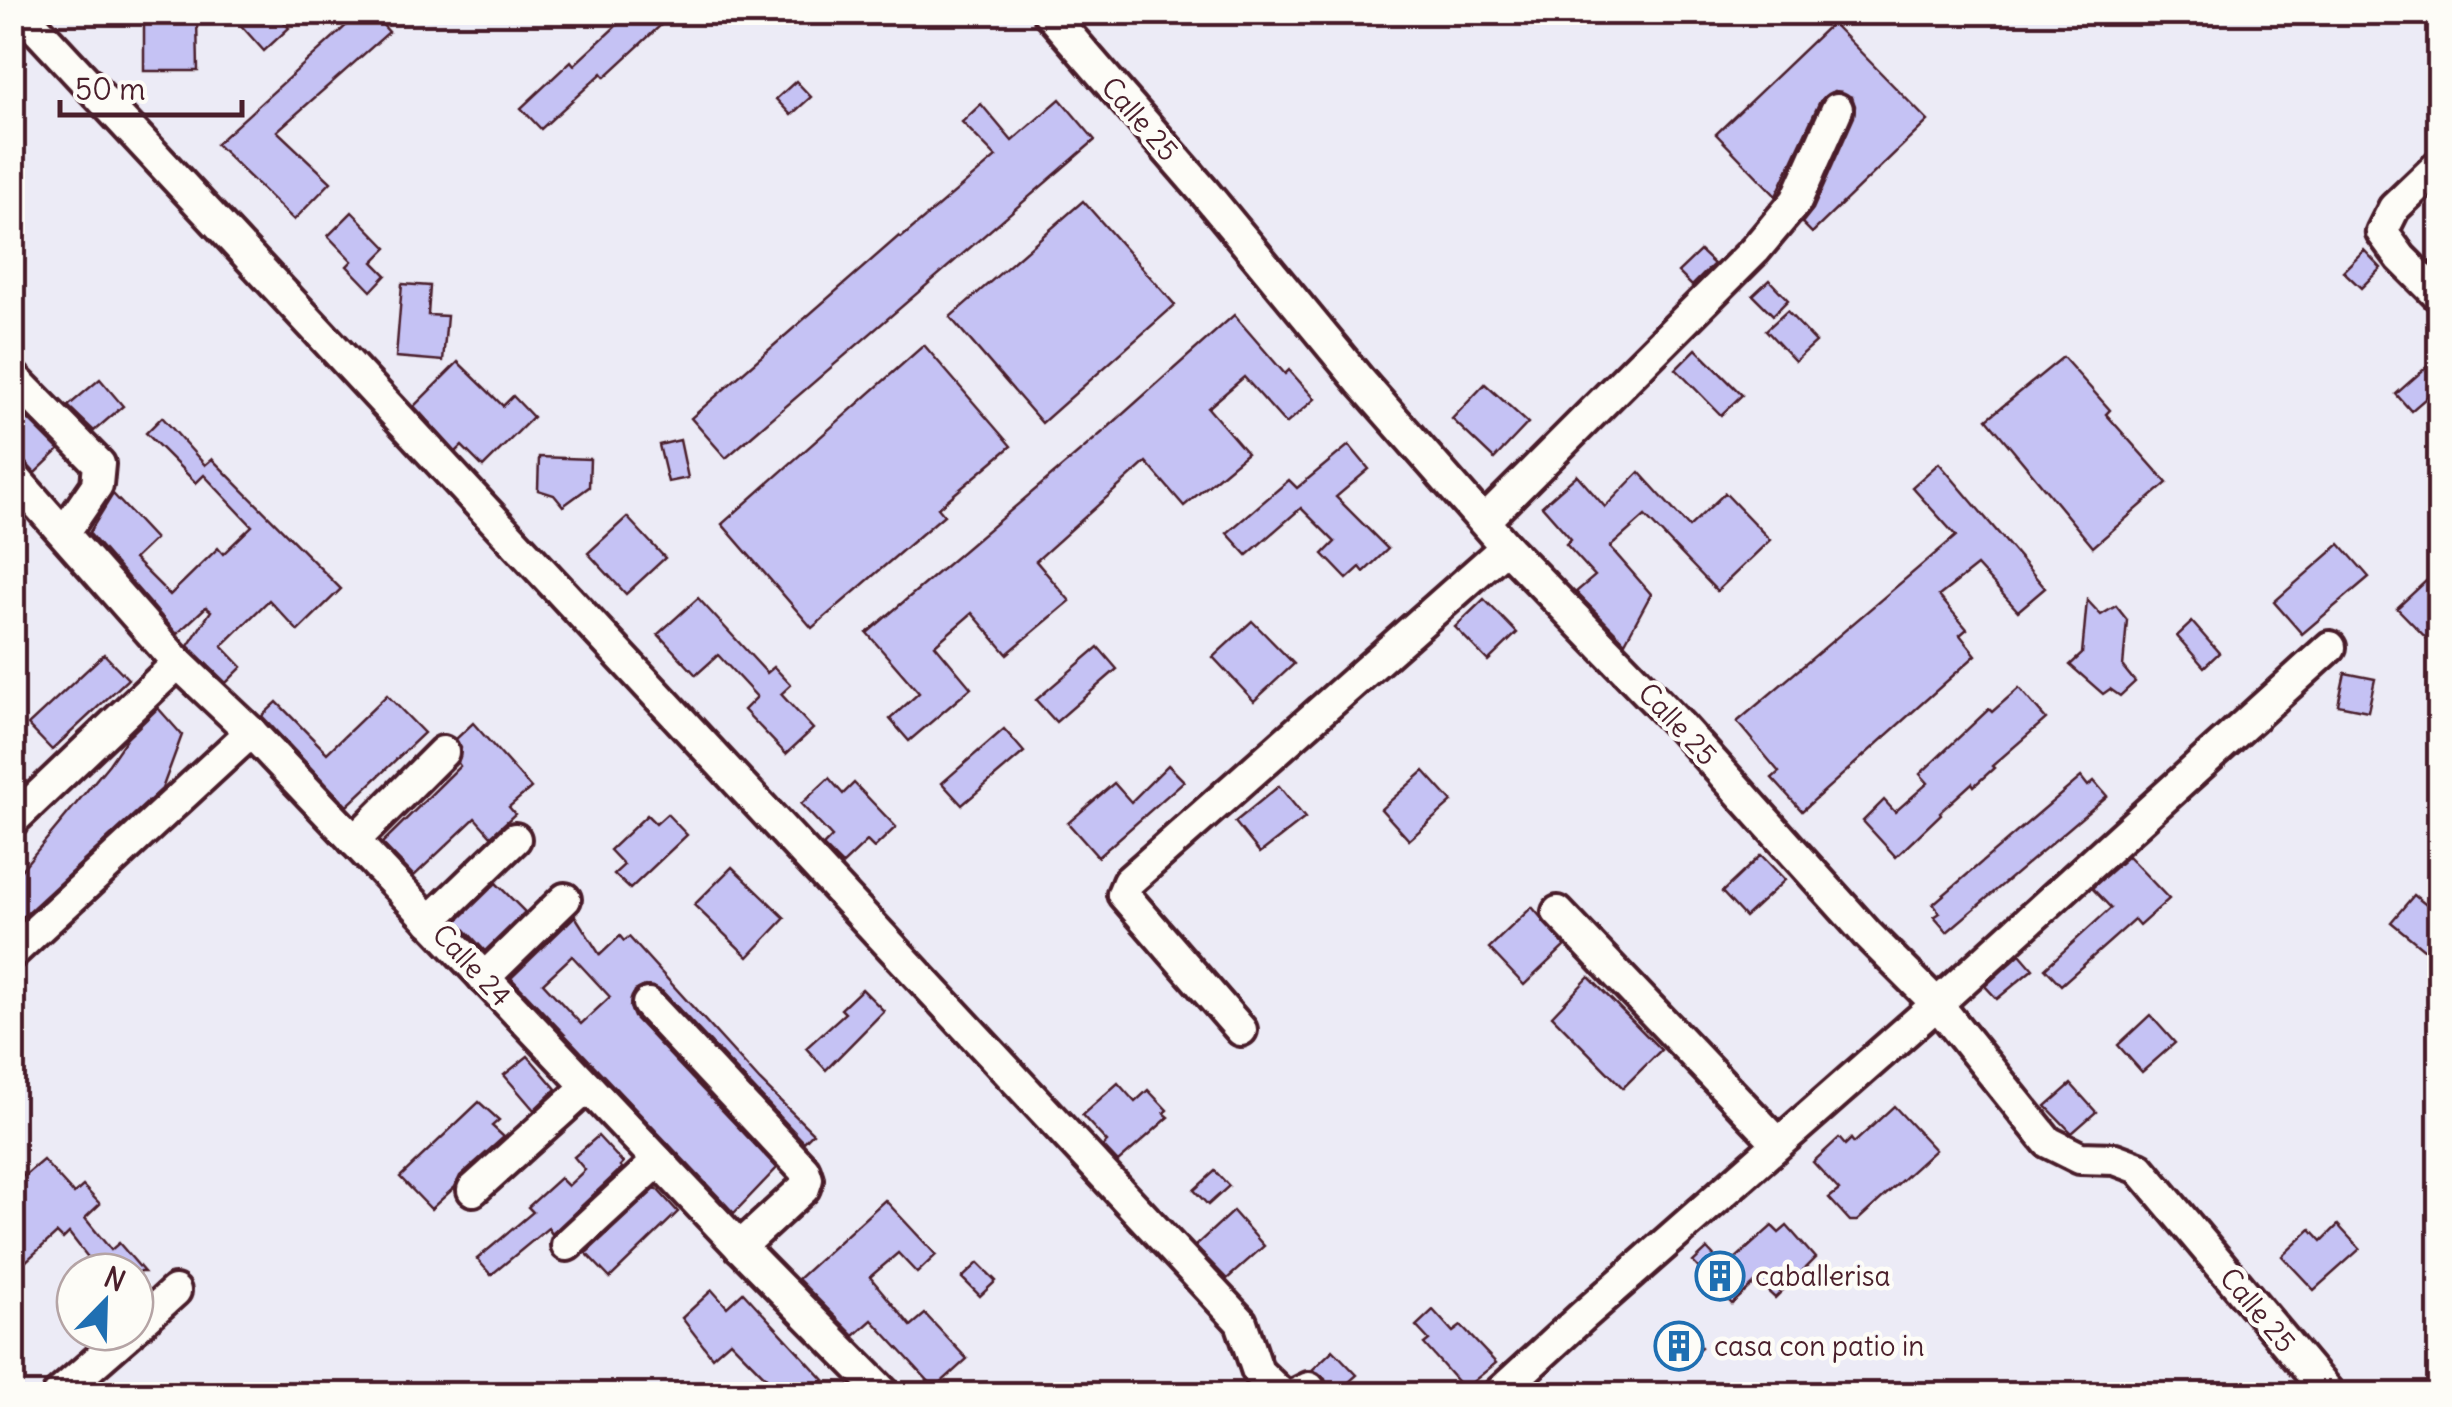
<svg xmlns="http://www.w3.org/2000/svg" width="2452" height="1407" viewBox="0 0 2452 1407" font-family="Delius,sans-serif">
<rect width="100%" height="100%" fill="#ecebf6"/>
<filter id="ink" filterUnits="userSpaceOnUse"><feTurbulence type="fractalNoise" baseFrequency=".01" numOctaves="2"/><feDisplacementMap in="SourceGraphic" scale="20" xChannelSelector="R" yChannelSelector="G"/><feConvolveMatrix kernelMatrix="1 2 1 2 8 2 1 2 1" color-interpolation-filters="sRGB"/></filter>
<g filter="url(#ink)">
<g fill="#c5c2f4" stroke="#4a1f2b" stroke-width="2.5" fill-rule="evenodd">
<path d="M229,12H275L289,28L264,51Z"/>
<path d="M361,12H371L389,32L277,131L331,182L294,220L216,144Z"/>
<path d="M631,12H675L605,77L602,73L541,129L521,108L571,61L574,65Z"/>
<path d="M144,17H197L198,71H144Z"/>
<path d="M1832,23L1928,121L1812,233L1802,223L1813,209L1854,117L1855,106L1852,97L1834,91L1820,101L1776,196L1716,134Z"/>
<path d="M796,81L811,97L791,115L776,99Z"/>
<path d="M1060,99L1095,140L726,458L691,418L899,236L901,238L996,157L962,122L981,104L1012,141Z"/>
<path d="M1083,201L1175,305L1042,423L950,317Z"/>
<path d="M352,212L387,248L373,262L386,275L371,291L347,266L352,261L328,236Z"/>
<path d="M2364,250L2381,268L2361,288L2343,271Z"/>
<path d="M1700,251L1714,264L1692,286L1678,272Z"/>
<path d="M1769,280L1788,300L1773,315L1753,295Z"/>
<path d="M402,284L430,286L428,315L447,316L443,361L396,357Z"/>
<path d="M1787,311L1816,342L1795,361L1766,330Z"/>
<path d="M1234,315L1285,374L1289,370L1315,399L1286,424L1244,377L1208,408L1247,453L1184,506L1146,462L1036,561L1070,601L1007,654L972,613L935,645L971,688L909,741L890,719L919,693L867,633L1104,431Z"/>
<path d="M924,345L1011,446L938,508L944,515L812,628L722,524Z"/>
<path d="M1696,349L1742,395L1721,415L1676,369Z"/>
<path d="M2440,355V386L2411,411L2396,394Z"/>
<path d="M2063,357L2110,410L2106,414L2167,483L2093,547L1987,419Z"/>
<path d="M458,362L503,406L513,396L533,417L483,467L462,446L456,452L414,406Z"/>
<path d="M100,379L123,406L94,431L68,406Z"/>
<path d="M1485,384L1528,423L1494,459L1452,419Z"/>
<path d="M12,403L59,450L35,473L25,462L12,457Z"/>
<path d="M162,417L205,465L212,459L341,589L298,631L269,600L222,646L242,667L226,683L188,646L211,611L206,607L177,634L89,533L113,494L155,539L134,559L170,595L218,548L223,554L252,526L204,475L196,483L146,433Z"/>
<path d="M680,440L688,478L668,482L659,445Z"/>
<path d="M1349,445L1369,469L1336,497L1388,549L1364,572L1360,567L1347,579L1323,554L1335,542L1301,508L1247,555L1227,533L1289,480L1297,488Z"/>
<path d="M539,457L590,459L589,487L563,506L554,495L538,490Z"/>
<path d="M1939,463L2045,588L2018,611L1977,566L1939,596L1967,629L1960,635L1976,655L1802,811L1772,778L1779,772L1737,722L1956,536L1912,487Z"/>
<path d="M1639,472L1689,527L1725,493L1770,540L1717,591L1645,516L1610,547L1651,594L1625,642L1576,592L1595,576L1566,544L1571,539L1542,506L1577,475L1605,507Z"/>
<path d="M627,517L665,558L626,594L588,553Z"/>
<path d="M2340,544L2369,577L2302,634L2274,602Z"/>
<path d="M2426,581L2440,596V652L2397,608Z"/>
<path d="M698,598L767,673L774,667L791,685L781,694L813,729L786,754L744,710L757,697L718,655L696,675L658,634Z"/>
<path d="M1484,599L1517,633L1488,661L1455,627Z"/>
<path d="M2087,600L2101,615L2116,606L2127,620L2123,667L2135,682L2120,696L2110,689L2103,694L2070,665L2082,654Z"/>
<path d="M1252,621L1294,664L1254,701L1213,657Z"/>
<path d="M2192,622L2219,653L2204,667L2177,636Z"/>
<path d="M1098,647L1117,669L1056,722L1036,700Z"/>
<path d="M104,654L128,679L52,750L28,725Z"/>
<path d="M2345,673L2375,679L2368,711L2338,705Z"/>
<path d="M2019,688L2046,719L1992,766L1994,768L1974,786L1972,783L1940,812L1941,814L1896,857L1863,821L1884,800L1895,812L1928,783L1920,774L1989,709L1992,712Z"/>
<path d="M387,695L424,733L347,806L262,716L277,702L327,753Z"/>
<path d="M158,708L182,735L162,789L12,927V881L109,764L127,738Z"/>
<path d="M473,723L531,788L509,807L515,814L491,836L475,818L414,876L382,843L460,766L458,763L461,748L456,739Z"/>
<path d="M1004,729L1024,752L962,805L942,783Z"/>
<path d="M1168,765L1184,781L1098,857L1068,823L1114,783L1131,802Z"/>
<path d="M1424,771L1452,802L1409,840L1381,809Z"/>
<path d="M2081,777L2088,786L2094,781L2107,796L1947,932L1934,917L1940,913L1933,904Z"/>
<path d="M829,778L843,794L854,783L896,827L874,848L867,841L842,865L823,846L832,837L801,804Z"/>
<path d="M1279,786L1305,818L1260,853L1235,822Z"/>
<path d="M667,814L687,835L630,889L614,874L624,865L610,850L647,815L656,824Z"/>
<path d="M1761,855L1785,880L1745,917L1722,892Z"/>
<path d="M2128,856L2169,899L2139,926L2134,920L2061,985L2045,968L2111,908L2092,888Z"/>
<path d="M732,867L785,918L748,957L694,905Z"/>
<path d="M496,883L525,912L485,951L457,921Z"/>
<path d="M2414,895L2440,916V932L2425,950L2391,922Z"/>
<path d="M1532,907L1565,946L1524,985L1489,948Z"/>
<path d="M575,916L600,955L620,936L624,941L629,937L760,1081L813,1133L804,1142L662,991L645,986L635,991L630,1007L634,1017L777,1168L734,1213L511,978ZM572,956L610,997L581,1024L543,983Z"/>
<path d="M2020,954L2033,969L1997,999L1985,986Z"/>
<path d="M1589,977L1661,1050L1623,1088L1552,1016Z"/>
<path d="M862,989L884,1011L826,1070L806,1048L845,1013L841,1009Z"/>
<path d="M2150,1015L2175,1043L2142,1072L2118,1045Z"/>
<path d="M528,1056L556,1089L534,1110L504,1075Z"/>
<path d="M1118,1083L1135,1102L1148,1090L1167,1110L1164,1113L1169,1117L1118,1162L1103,1146L1107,1142L1082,1115Z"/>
<path d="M2071,1084L2096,1112L2072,1133L2046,1106Z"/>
<path d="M479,1102L499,1120L492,1126L504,1137L460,1176L455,1187L431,1209L400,1177Z"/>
<path d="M1894,1106L1935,1150L1857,1221H1850L1829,1198L1839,1190L1813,1162L1839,1138L1845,1145L1851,1139L1854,1143Z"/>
<path d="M598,1136L623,1163L620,1166L622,1168L552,1234L548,1228L491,1275L477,1259L533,1212L528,1207L560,1178L568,1186L585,1170L574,1157Z"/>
<path d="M43,1160L74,1194L83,1186L100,1204L85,1218L111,1250L119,1243L144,1272H86L94,1265L69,1233L63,1239L57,1233L12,1274V1162L24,1176Z"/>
<path d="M1215,1171L1229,1186L1208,1205L1194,1190Z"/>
<path d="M656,1188L678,1212L610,1278L586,1253Z"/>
<path d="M885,1200L936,1255L917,1273L898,1253L870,1277L911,1326L925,1314L967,1359L935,1388L872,1320L854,1336L798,1279Z"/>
<path d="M1233,1211L1264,1246L1227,1279L1195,1246Z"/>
<path d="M2338,1225L2360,1249L2314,1290L2282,1256L2311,1229L2322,1241Z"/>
<path d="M1772,1226L1779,1233L1787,1226L1815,1258L1775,1298L1757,1281L1732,1304L1693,1262L1707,1249L1725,1268Z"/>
<path d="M978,1263L996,1281L980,1296L962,1278Z"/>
<path d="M712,1290L727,1307L743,1292L824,1380L808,1394H782L730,1341L712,1357L682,1318Z"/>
<path d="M1433,1310L1453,1332L1461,1326L1496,1363L1464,1389L1424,1344L1429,1340L1416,1326Z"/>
<path d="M1682,1325L1701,1347L1677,1367L1658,1344Z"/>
<path d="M1333,1350L1357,1375L1341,1389L1336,1384L1327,1393L1325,1379L1312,1370Z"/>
</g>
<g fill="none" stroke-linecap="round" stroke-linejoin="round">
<g stroke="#4a1f2b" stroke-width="38">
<g id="minor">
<path d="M21,12L1241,1322L1258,1372L1281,1394"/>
<path d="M1048,12L1205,193L1360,381L1506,547L1680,726L1867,934L1937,1004L2048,1142L2080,1158L2115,1159L2139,1168L2329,1394"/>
<path d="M2440,164L2394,208L2382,232L2401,258L2440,297"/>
<path d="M12,376L99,464L97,485L64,533"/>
<path d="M12,475L178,663L251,732L740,1247L885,1394"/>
<path d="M1485,520L1755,250L1796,201L1837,109"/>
<path d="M12,821L178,663"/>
<path d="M354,841L443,752"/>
<path d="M1558,912L1778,1143"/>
<path d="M430,921L515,839"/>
<path d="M12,953L251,732"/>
<path d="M484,978L565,899"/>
<path d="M648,1004L804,1170L807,1179L804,1188L740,1247"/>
<path d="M1241,1030L1123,894L1128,882L1506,547"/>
<path d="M473,1190L587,1087"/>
<path d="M567,1245L658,1161"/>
<path d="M135,1327L175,1291"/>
<path d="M59,1394L130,1332"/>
<path d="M1297,1394L1309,1388"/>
<path d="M1498,1394L1584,1315L1937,1004L2330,647"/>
</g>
</g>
<use href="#minor" stroke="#fdfcf7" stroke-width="30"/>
</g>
</g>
<defs>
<g id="building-ring" transform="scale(2.5)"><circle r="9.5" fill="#fdfcf7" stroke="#1f6fb2" stroke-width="1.5"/><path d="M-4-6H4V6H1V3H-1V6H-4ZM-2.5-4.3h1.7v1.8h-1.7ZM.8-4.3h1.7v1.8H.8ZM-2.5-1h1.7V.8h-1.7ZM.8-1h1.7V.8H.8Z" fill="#1f6fb2"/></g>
</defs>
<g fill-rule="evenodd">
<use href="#building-ring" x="1720" y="1276"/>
<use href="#building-ring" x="1679" y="1346"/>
</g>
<g text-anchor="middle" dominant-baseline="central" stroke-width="9" stroke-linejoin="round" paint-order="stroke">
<g font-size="28" fill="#4a1f2b" stroke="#fdfcf7">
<text transform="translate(1140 119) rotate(49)">Calle 25</text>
<text transform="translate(1678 724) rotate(47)">Calle 25</text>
<text transform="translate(472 965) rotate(47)">Calle 24</text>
<text transform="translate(2258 1310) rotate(50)">Calle 25</text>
</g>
<g font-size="28" fill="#4a1f2b" stroke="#fdfcf7" text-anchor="start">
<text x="1755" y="1276">caballerisa</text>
<text x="1714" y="1346">casa con patio in</text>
</g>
</g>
<rect width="2452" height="1407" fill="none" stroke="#fdfcf7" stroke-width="50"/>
<rect x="25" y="25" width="2402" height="1357" fill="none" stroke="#4a1f2b" stroke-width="4" filter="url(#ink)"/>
<g transform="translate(105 1302) rotate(23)"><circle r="48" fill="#fdfcf7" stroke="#b5a4a5" stroke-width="2.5"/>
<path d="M0-8L18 38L0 25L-18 38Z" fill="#1f6fb2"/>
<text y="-15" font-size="28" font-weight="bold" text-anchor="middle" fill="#4a1f2b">N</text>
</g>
<path d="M60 100v15h182v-15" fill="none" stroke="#4a1f2b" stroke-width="5"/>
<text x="75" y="100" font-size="30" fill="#4a1f2b" stroke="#fdfcf7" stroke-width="8" paint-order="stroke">50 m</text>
</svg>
